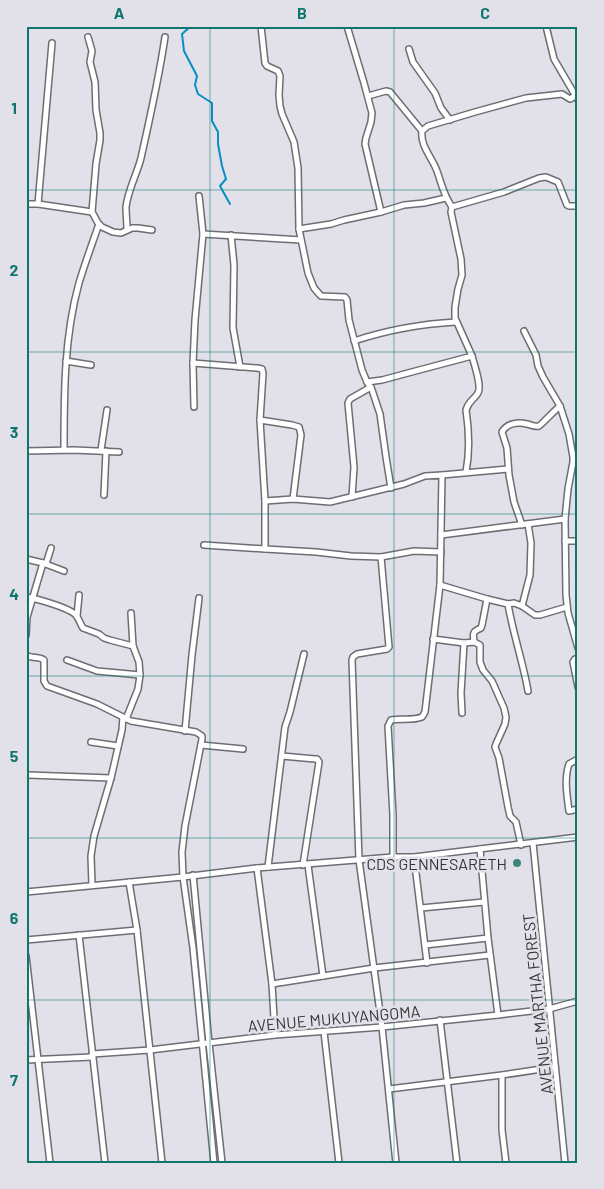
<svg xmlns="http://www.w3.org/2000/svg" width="604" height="1189" viewBox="0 0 604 1189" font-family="Barlow,sans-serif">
<rect width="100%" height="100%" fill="#e2e1e9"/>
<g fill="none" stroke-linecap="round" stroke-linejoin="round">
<path stroke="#078fc4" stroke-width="2" d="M191,26L182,34L184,51L197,76L195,85L198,94L212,103V121L218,132V144L222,166L226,179L220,186L230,204"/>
<g stroke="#6e6d74" stroke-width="8">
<g id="minor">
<path d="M261,26L265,63L267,66L278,71L280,76L279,95L280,106L282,114L294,142L298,168L299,229L308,273L314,288L321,296L345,297L347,300L349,320L362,370L367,382L372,390L380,414L386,457L391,488"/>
<path d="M347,26L364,83L372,113L371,122L366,138L365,144L381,212"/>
<path d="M546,26L554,59L578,100"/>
<path d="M88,37L92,51L90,62L95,82L96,110L100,133V140L96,164L92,212"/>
<path d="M409,49L413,62L435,93L441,108L450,120"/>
<path d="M368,96L386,91L390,92L422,131"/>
<path d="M26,204H38L92,212L98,223L102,227L113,232L121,233L132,228H138L152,230"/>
<path d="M38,204L52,43"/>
<path d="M452,207C443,194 442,185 437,171C432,157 420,146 422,131L428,126L475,112L526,98L562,94L570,99L575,96"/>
<path d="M299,229L331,224L344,220L381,212L404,205L424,203L446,198"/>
<path d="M127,230C127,222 126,214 126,207C128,190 137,174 141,158C150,118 159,78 165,37"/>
<path d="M203,234L301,240"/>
<path d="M231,235L234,265L233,328L240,367"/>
<path d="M354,341C387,330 421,324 456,322"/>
<path d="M66,361L91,365"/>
<path d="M193,363L257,368L262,369L263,373L260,420L265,501V549L316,552L351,556L381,557L414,551L441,552"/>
<path d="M367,382L382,380L408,373L472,356L455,318V307L458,289L462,275L461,259L451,212L452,207L504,192L539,178L546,177L558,182L567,205L569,206H578"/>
<path d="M560,406L569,434L573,457V462L568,489L565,519L566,595L568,613L578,648"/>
<path d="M194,407L193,363L195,320L203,234L199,196"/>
<path d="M260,420L292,425L299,427L301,435L293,499"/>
<path d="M64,450C64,394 64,337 79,283C85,263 92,244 99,224"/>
<path d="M101,450L107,410"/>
<path d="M26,451L74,450L119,452"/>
<path d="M466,472C470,451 469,430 466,410C469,400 474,400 478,393C482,386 474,364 472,356"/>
<path d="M442,475L508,469"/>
<path d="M104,495L106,451"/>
<path d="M352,497L354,467L348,403L350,399L371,387"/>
<path d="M265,501L293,499L330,502L404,484L425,476L442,475L440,585L425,712L422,717C412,721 401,718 391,720L388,726L393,815V857"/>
<path d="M522,525L514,502L509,475L507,448L502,432C507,423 518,422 527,424C531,425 535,427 539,426C541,425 556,409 560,406L543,377L538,366L536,355L524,331"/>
<path d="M441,535L565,519"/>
<path d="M565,541H578"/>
<path d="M204,545L265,549"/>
<path d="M381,557L389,647L387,649L357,654L353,657L352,660L359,860L382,1027L396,1163"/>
<path d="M26,559L43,563L27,617L26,635"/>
<path d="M43,563L64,571"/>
<path d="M46,564L51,548"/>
<path d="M440,585L487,599L508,604L514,603L522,606L535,615H540L567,607"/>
<path d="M26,597C38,599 66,607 75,614C79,618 80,624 83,628L99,634L104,638L110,640L133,646"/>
<path d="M508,604C513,634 523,662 528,691"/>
<path d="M522,606L530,575L531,543L528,524"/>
<path d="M77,616L79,595"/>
<path d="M433,639L464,643L474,642L480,645V662L483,670L492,681L504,708L506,717L505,724L496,744L495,747L499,758L508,807L510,816L516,822L521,845"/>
<path d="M474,642C473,633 472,632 481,628L482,625L487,599"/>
<path d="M26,655C32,659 39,656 44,660V681L47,686L97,704L131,721L196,732L202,736V739L185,826L182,852L183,877L193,948L214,1163"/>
<path d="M578,658L575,659L573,662L578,687"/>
<path d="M67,660L97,671L140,675"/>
<path d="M462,713L461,693L464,643"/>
<path d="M126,719L138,689L140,675L139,662L133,646L131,613"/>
<path d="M185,731L192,655L199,598"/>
<path d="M91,742L118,746"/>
<path d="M201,745L243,749"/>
<path d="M282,756L315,759H317L319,762L303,865"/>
<path d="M578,759L569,764C564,778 567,796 569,811L578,809"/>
<path d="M28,775L111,778"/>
<path d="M533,843L565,1163"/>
<path d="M480,849L488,938L498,1015"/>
<path d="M414,857L427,963"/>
<path d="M308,865L323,976"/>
<path d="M268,867L285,727L290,712L304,654"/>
<path d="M257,868L272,984L275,1035"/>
<path d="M193,875L209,1043L222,1163"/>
<path d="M129,882L137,930L162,1163"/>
<path d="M92,885L91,856L94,836L111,778L122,730L123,717"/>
<path d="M26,892L183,877L257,868L393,857H414L578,837"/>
<path d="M421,908L484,902"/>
<path d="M79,935L105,1163"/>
<path d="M26,940L137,930"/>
<path d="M425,945L488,938"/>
<path d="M26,956L50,1163"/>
<path d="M272,984L374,968L490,955"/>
<path d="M440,1020L457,1163"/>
<path d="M324,1032L339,1163"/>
<path d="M92,1054L150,1050L275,1035L382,1027L498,1015L549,1009L578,1001"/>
<path d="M26,1060L92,1057"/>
<path d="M502,1075V1130L506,1163"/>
<path d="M389,1089L502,1075L555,1067"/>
</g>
</g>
<use href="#minor" stroke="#fff" stroke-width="5"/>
</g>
<path fill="none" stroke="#0f766e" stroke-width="1" stroke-opacity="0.55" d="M210,26V1163M394,26V1163M26,190H578M26,352H578M26,514H578M26,676H578M26,838H578M26,1000H578"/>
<circle fill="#3e847c" stroke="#e2e1e9" stroke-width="2" cx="517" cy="863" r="5"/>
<g text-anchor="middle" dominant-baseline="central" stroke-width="5" stroke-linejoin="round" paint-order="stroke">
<g font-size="16" fill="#353538" stroke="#e2e1e9" text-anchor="end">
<text x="507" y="863">CDS GENNESARETH</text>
</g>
<g font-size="16" fill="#353538" stroke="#e2e1e9">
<text transform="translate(537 1004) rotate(-96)">AVENUE MARTHA FOREST</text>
<text transform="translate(334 1018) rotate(-5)">AVENUE MUKUYANGOMA</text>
</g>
</g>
<rect width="604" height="1189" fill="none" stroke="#e2e1e9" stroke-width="55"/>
<rect x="28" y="28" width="548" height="1134" fill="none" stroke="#0f766e" stroke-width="2"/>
<g font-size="16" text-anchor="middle" font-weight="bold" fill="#0f766e">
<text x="119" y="19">A</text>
<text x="302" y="19">B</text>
<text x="485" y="19">C</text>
<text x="14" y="114">1</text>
<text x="14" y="276">2</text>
<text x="14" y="438">3</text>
<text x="14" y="600">4</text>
<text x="14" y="762">5</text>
<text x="14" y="924">6</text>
<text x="14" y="1086">7</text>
</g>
</svg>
